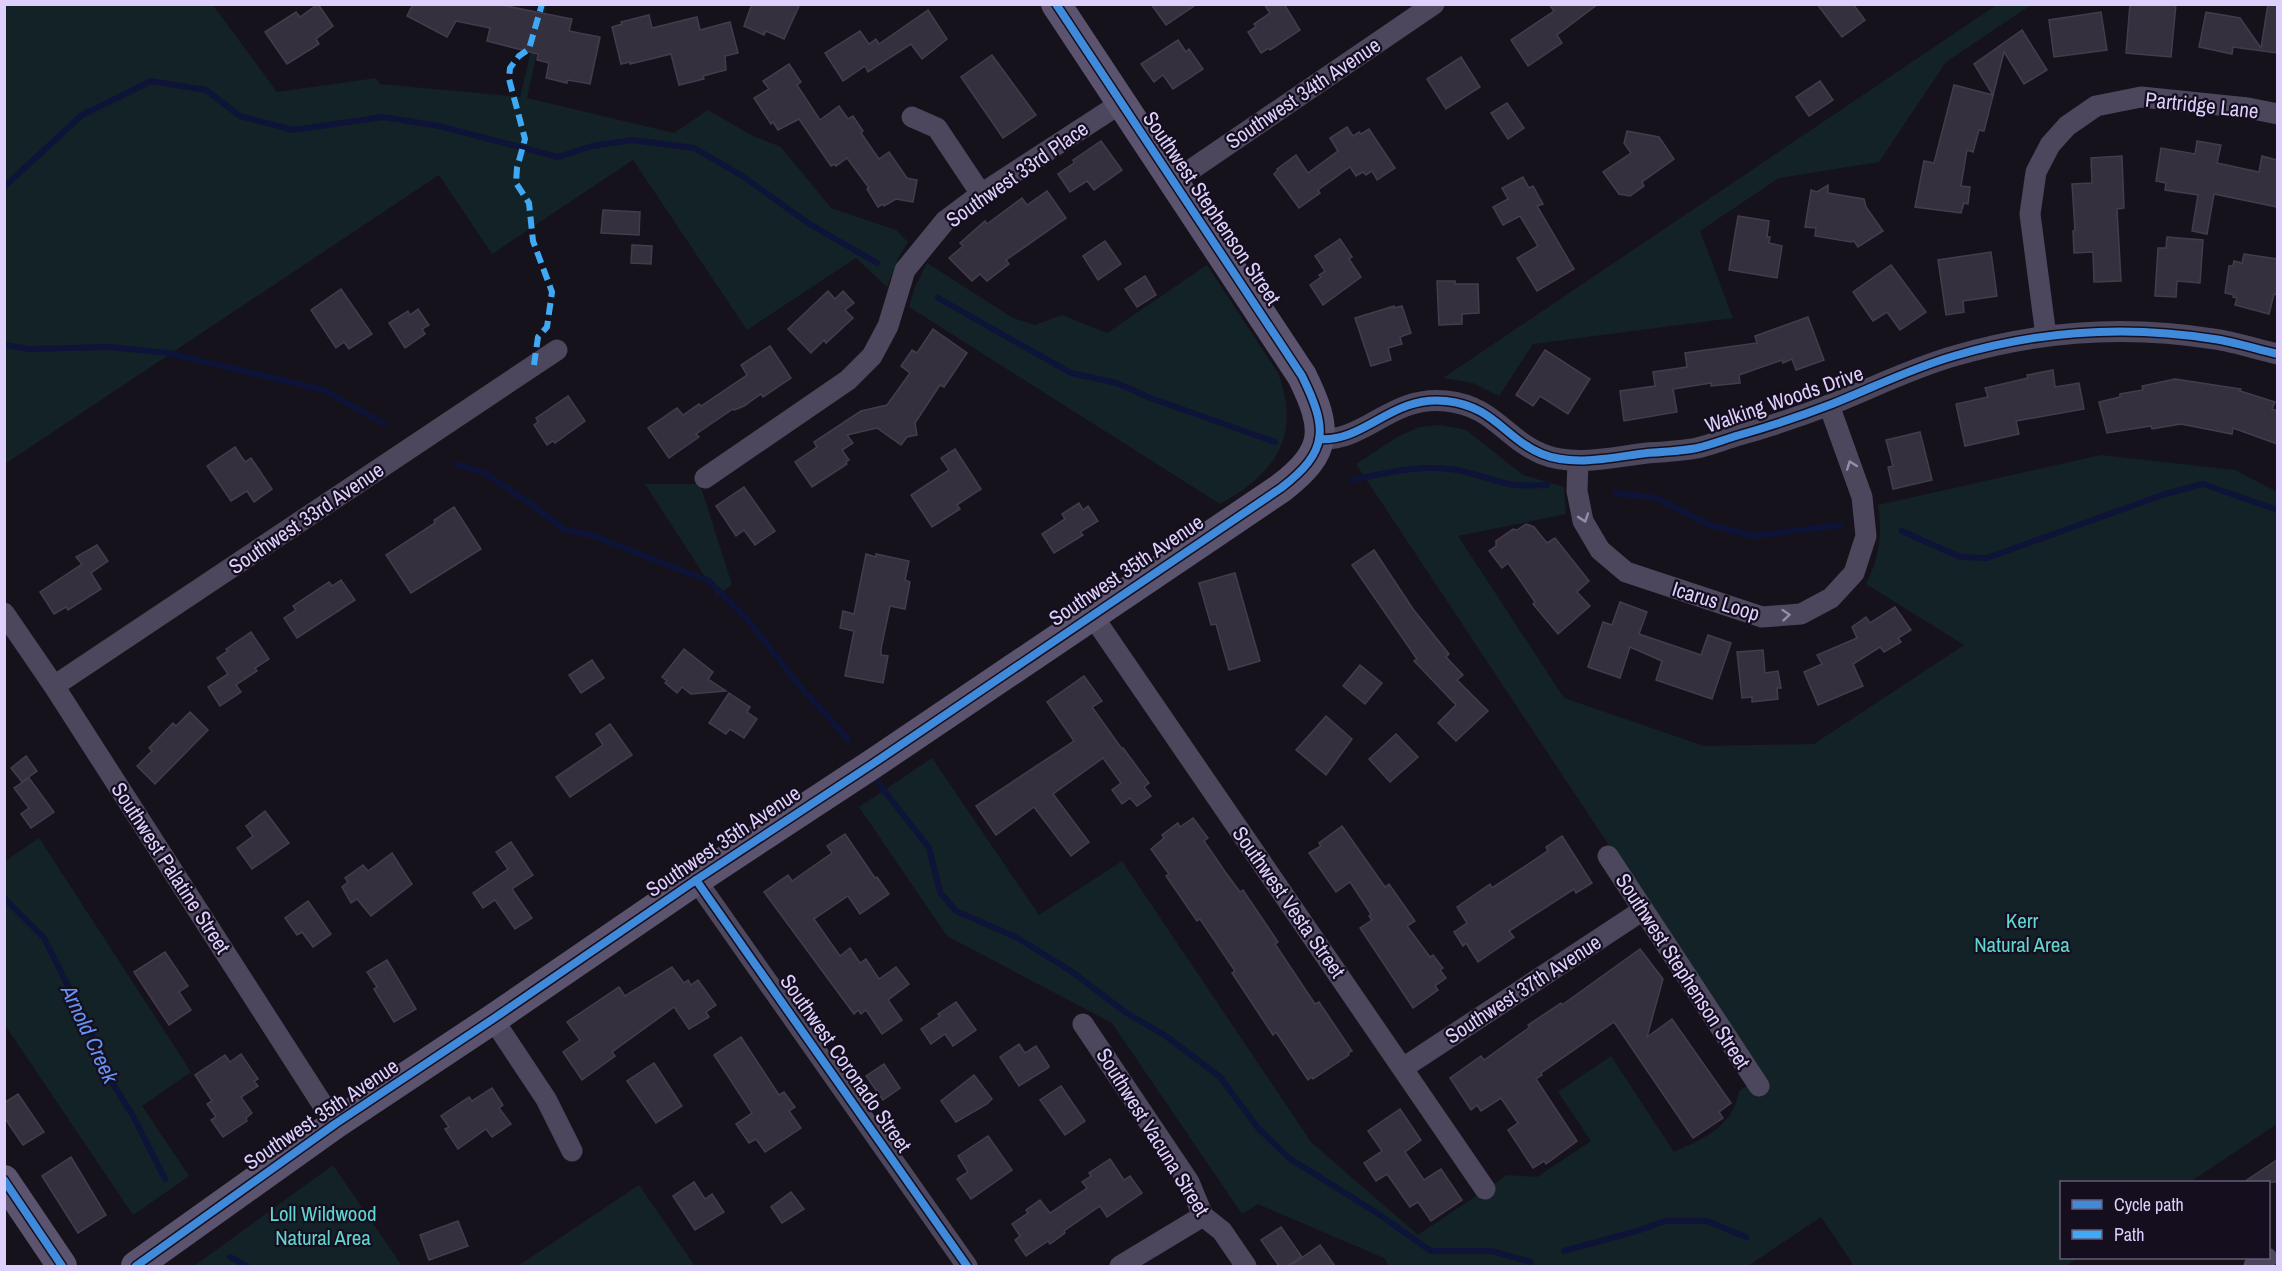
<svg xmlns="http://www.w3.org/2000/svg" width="2282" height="1271" viewBox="0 0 2282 1271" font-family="'Archivo Narrow',sans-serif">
<rect width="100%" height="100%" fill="#16121b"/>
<g fill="#132227">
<path d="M1998,4L2031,5L1946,62L1879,162L1779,178L1700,231L1733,318L1533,344L1499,396L1473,383L1443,378Z"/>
<path d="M5,5H213L277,92L376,78L380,84L520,97L542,5H547L527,98L674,133L708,110L753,136L781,147L831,208L896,230L908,242L899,257L887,287L856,258L747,330L633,160L492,254L439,175L5,464Z"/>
<path d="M927,263L1013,318L1035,325L1062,315L1107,333L1207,265L1278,373C1302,436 1275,474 1220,504L909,307L914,289Z"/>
<path d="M1441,425L1466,430L1523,475L1564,487L1566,514L1458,536L1564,698L1704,746L1814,744L1964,645L1866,584C1879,558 1883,534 1878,505L2101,455L2235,470L2277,492V1124L2190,1182H2062V1258H2079L2065,1266H1854L1821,1217L1748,1266H1389L1384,1258L1258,1204L1242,1214L1112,1023L947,936L859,807L932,758L1039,915L1122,861L1311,1142L1418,1235L1507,1175L1537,1177L1591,1141L1558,1092L1611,1056L1674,1152C1703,1139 1734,1126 1739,1091L1762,1076L1356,464L1399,436L1419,427Z"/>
<path d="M645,484H700L732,585L717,595Z"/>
<path d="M39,838L191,1072L142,1106L189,1176L133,1215L5,1025V861Z"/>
<path d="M333,1165L402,1266H194Z"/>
<path d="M639,1185L695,1266H518Z"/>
</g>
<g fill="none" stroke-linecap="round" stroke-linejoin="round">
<g stroke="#0d1437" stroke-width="6">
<path d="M4,187L82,115L151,81L206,90L240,116L293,130L383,117L439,126L558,157L592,146L632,140L694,148L744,177L808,223L877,263"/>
<path d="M938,298L1071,373L1117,383L1153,399L1275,442"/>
<path d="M4,345L29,349L110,347L168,353L324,390L384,424"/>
<path d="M456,464L485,473L528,502L565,530L591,535L709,581L748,620L798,684L848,739"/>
<path d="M1352,480C1387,473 1420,464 1457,470C1476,473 1496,483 1515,485C1525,486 1537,485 1547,485"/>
<path d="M1616,493L1656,498L1710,525L1754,536L1840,525"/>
<path d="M1902,531L1960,557L1987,558L2165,494L2203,484L2278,510"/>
<path d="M876,780L929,848L940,892L956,911L1016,937L1071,971L1125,1012L1166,1036L1220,1077L1258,1128L1289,1158L1377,1213L1431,1251H1491L1531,1262"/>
<path d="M4,898L44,938L90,1030L107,1074L133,1116L165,1179"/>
<path d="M1564,1251L1640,1230L1665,1221H1707L1746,1237"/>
<path d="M230,1257L247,1266"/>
</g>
</g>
<g fill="#35303d" stroke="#443c4e" stroke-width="1.5">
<path d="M318,4L333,26L316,39L319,44L287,64L265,32L296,12L300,17Z"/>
<path d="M413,4H496L572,19L569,31L600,37L590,84L568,80L567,83L546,78L549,63L537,60L538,54L487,41L490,28L456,21L447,37L407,16Z"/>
<path d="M752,4H800L784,39L766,31L764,35L744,26Z"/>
<path d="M1151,4H1197L1166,25Z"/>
<path d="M1264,4H1284L1300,30L1270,50L1269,48L1261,53L1248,32L1256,27L1254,24L1270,13Z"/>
<path d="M1549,4H1598L1557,35L1562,43L1528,66L1511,40L1554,11Z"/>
<path d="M1817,4H1853L1865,20L1842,37Z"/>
<path d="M2130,4H2176L2171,57L2126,53Z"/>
<path d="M2268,4H2277V53L2233,47L2232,54L2199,47L2206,12L2240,18L2261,48Z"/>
<path d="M928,10L947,39L922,59L911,44L868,72L865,66L843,81L825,53L860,31L869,44L876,39L879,44Z"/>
<path d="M2101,12L2107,50L2054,57L2049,20Z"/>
<path d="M649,15L652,28L697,17L700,30L730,22L738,53L725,56L726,70L703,76L704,79L679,85L671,54L630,64V62L621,64L612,27L622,24L621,22Z"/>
<path d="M2022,30L2047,70L2024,84L2004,52L1984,131L1979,130L1973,152L1967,150L1961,186L1970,187L1968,204L1964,203L1961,213L1915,207L1924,161L1934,163L1954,85L1993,95L1974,64Z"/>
<path d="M1178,40L1186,52L1189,49L1203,69L1173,89L1163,75L1154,82L1141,64Z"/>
<path d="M992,55L1036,115L1003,138L961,77Z"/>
<path d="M1461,57L1480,87L1446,109L1427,79Z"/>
<path d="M789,64L801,82L797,85L820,120L839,106L848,119L853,116L863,131L861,133L879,159L889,152L907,178L917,180L913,202L896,199L884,206L883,204L878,207L867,189L869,188L847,158L836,166L835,164L831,166L799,119L778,130L773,122L771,124L754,98L769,89L763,81Z"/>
<path d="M1820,81L1833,100L1809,116L1796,97Z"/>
<path d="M1507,103L1524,128L1508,139L1491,113Z"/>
<path d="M1347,127L1353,136L1359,132L1361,134L1369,129L1395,168L1377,180L1372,171L1366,175L1363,172L1356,176L1350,167L1318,190L1320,193L1299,208L1274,174L1278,170L1277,169L1296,155L1308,173L1338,151L1330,138Z"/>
<path d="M1627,131L1659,137L1674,159L1642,182L1644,186L1630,196L1619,194L1603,172L1631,153L1624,143Z"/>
<path d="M1101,141L1122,170L1094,190L1087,181L1070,192L1058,174L1074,163L1073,160Z"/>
<path d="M2197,141L2221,145L2217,163L2259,172L2262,156L2277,160V207L2214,194L2207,234L2192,231L2198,195L2165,190L2166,183L2156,181L2161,148L2195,154Z"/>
<path d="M2122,156L2124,208L2117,209L2121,281L2094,282L2093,252L2074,253L2073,231L2075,230L2072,184L2092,183L2091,158Z"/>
<path d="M1523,177L1529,188L1533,186L1543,204L1537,206L1574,269L1537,291L1517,258L1538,246L1520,216L1503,225L1493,207L1508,199L1502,188Z"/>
<path d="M1828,185V193L1864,199L1866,207L1883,231L1858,247L1854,241L1851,242L1815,236L1816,228L1805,227L1811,190L1817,192Z"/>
<path d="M1047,191L1066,218L1006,260L1009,264L987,281L980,274L972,281L949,258L963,246L960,243L985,221L987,224L1022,198L1027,205Z"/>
<path d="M603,210L640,212L639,235L601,233Z"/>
<path d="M1738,216L1769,221L1767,237H1770L1769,243L1782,246L1777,278L1729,270Z"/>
<path d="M2167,237L2203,240L2200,283L2177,281L2176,297L2155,296L2158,248H2166Z"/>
<path d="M1340,239L1352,257L1349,259L1361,277L1323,305L1310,285L1321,277L1319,275L1325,271L1315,256Z"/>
<path d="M1105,241L1121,264L1098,280L1083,256Z"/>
<path d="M632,245L652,246L651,264L631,263Z"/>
<path d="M1991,252L1997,296L1963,301L1964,312L1946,315L1938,260Z"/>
<path d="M2244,254L2277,259V295L2274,294L2269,314L2235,305L2237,298L2233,297L2234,295L2225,293L2229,266H2233L2234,261L2242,263Z"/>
<path d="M1891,265L1926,312L1900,330L1887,312L1873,321L1853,292Z"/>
<path d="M1145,276L1156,295L1137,307L1125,289Z"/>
<path d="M1437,281H1455V284H1478L1479,313L1462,314V324L1439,325Z"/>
<path d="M341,289L372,334L349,349L344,342L336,348L311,310Z"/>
<path d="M828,291L835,299L843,291L854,303L845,310L853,318L826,343L824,340L811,353L788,329Z"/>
<path d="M1394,306V308L1402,306L1411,333L1400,337L1402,344L1388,348L1391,360L1371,366L1355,318Z"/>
<path d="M418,309L429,325L422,329L425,334L405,348L389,323L408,311L410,315Z"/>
<path d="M1808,317L1824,360L1796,370L1792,359L1783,363L1782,360L1739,375L1740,383L1711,386V383L1673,389L1677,412L1624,421L1620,391L1655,386L1653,372L1687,367L1685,353L1757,343L1755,336Z"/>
<path d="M933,329L967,353L944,387L940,385L915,423L917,435L907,437L901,445L877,428L847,435L853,443L842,450L849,460L846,462L847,464L812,487L795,462L817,447L814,442L861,411L887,405L910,373L901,366L912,350L917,353Z"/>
<path d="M770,346L791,378L763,397L761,394L744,406L734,410L733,409L696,434L699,437L669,458L648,428L677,408L683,415L699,404L701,406L747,375L741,365Z"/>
<path d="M1545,350L1590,379L1568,414L1540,396L1533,406L1516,395Z"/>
<path d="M2053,370L2055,387L2079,383L2084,409L2016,421L2019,434L1965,446L1956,404L1988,397L1985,388L2028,378L2027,375Z"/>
<path d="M2175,379L2241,389L2240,391L2275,402L2272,409L2277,411V444L2233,428L2232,434L2181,424L2152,429L2151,426L2107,433L2099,402L2120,397V394L2143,390L2142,386Z"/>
<path d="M568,396L585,421L555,443L553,441L547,445L534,425L538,422L536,418Z"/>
<path d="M1920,432L1932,480L1893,489L1888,467L1893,466L1886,440Z"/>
<path d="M235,447L245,462L251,458L272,489L254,502L247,491L231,501L207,466Z"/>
<path d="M955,449L981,489L957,505L960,509L932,527L911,495L949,470L941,458Z"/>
<path d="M744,487L775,531L755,545L744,530L736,536L716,506Z"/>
<path d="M1079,503L1083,510L1088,506L1098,521L1080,532L1083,535L1054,553L1042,534L1065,519L1062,514Z"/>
<path d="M454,507L481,549L411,593L386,555L435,523L434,520Z"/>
<path d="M1526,524L1534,527L1547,543L1555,538L1589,581L1577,592L1590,606L1558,634L1533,604L1535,602L1508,563L1502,568L1489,551L1496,546V541L1513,529L1517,530Z"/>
<path d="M97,545L108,561L91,573L101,589L68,610L66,607L54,614L40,592L82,564L76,557Z"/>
<path d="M1374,550L1413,609L1449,654L1446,657L1463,675L1457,680L1488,711L1456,741L1438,723L1456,705L1414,661L1417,659L1352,565Z"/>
<path d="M866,554L876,557V554L909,561L905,580L910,582L905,609L890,606L881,649V655L888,656L883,683L845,676L854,631L840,628L843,611L854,614Z"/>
<path d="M1235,573L1260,661L1229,670L1216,624L1211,625L1199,583Z"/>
<path d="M341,580L355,600L297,638L284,618L296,610L293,606L329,582L332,586Z"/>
<path d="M1620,602L1647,612L1639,634L1701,655L1708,635L1731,643L1712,699L1656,680L1662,661L1630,647L1620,678L1588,667L1603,622L1612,625Z"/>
<path d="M1895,607L1911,630L1898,638L1901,642L1884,652L1880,647L1853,664L1863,686L1818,705L1804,672L1822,664L1817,655L1857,638L1852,627L1866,617L1870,623Z"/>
<path d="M251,632L269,659L255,668L257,671L236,685L241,692L220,706L208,687L228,674L217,658L228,651L226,649Z"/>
<path d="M684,649L713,672L708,679L726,691L691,694L682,687L677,693L665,683L667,681L662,677Z"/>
<path d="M1763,650L1765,673L1778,671L1781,688H1777L1778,699L1752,702V697L1742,698L1737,652Z"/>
<path d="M592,660L604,678L581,693L569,675Z"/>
<path d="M1360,665L1382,683L1365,704L1343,686Z"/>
<path d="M1084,676L1102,701L1092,707L1122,749L1123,748L1149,783L1144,787L1151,796L1137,806L1130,798L1122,804L1112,790L1121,783L1103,758L1053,794L1089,842L1071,856L1034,807L996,835L976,806L1074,741L1047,702Z"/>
<path d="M729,693L750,707L747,712L757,719L744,738L730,729L726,734L709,723Z"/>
<path d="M190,712L208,730L155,784L137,766L152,751L149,748L173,723L176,726Z"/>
<path d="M1326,716L1352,739L1326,775L1296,750Z"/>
<path d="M610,724L632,755L570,797L556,777L603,745L596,734Z"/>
<path d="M1396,734L1418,757L1390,782L1369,759Z"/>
<path d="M26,756L37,771L22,782L11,768Z"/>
<path d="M29,778L54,812L31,828L21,814L29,808L14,788Z"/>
<path d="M265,811L289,843L252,869L237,848L253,836L246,826Z"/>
<path d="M1193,818L1208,838L1204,841L1226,873L1240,892L1243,890L1278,942L1275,944L1315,1004L1319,1002L1352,1051L1348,1053L1349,1055L1313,1079L1312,1077L1308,1080L1276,1032L1273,1035L1232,973L1235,971L1200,919L1197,921L1166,876L1169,874L1151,849L1164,838L1162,835L1178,823L1180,827Z"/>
<path d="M1342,826L1385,887L1389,884L1415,921L1407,926L1430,957L1433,955L1443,968L1440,970L1446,978L1435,986L1438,990L1413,1008L1360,928L1372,920L1369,916L1371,914L1350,882L1336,892L1309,853L1321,846L1319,843Z"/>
<path d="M845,834L875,878L877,877L889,894L860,914L848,896L814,919L840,956L850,948L860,963L866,959L879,979L896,967L909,984L888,1000L902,1020L882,1034L866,1010L861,1014L858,1010L854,1014L764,892L788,875L792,881L832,853L827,846Z"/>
<path d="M1562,836L1592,883L1576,893L1574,889L1509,931L1514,937L1478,962L1466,943L1463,946L1454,932L1467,923L1457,907L1490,884L1492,888L1548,851L1546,847Z"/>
<path d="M511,842L533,875L512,889L532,918L515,929L495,900L483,908L473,893L508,869L496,852Z"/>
<path d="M392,853L412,884L371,916L357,899L351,903L342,887L348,882L345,878L363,865L368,871Z"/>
<path d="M308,901L331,934L313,947L302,932L297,935L285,918Z"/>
<path d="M1640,949L1663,979L1647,1037L1672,1019L1731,1103L1719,1112L1723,1118L1693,1138L1614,1022L1541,1073L1542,1075L1536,1079L1577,1141L1546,1164L1544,1161L1533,1168L1508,1130L1518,1123L1501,1098L1481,1111L1477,1105L1471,1110L1450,1078L1481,1056L1484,1060L1530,1027L1528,1025L1561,1003L1562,1005Z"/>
<path d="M165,952L188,986L179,992L191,1010L169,1025L134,972Z"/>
<path d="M387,960L416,1009L394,1022L374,989L377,987L367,972Z"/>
<path d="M672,967L684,983L688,980L691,985L698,980L716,1005L706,1012L709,1017L689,1029L674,1007L612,1052L615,1056L582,1080L563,1052L580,1040L567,1022L619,987L625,996Z"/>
<path d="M956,1002L976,1030L953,1046L945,1034L931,1044L921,1029L940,1016L938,1014Z"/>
<path d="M741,1037L779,1095L784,1092L795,1107L789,1111L801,1128L765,1152L756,1139L749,1143L736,1124L752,1113L714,1055Z"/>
<path d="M1019,1044L1025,1053L1036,1046L1049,1066L1048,1068L1019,1086L1000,1057Z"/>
<path d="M241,1054L258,1079L254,1081L258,1086L241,1097L252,1113L246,1118L247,1121L223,1137L211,1120L216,1117L207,1104L212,1101L195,1075L225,1055L230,1062Z"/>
<path d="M654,1063L682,1106L656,1123L627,1081Z"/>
<path d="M884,1064L900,1088L883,1100L866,1076Z"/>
<path d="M974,1075L992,1099L987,1104L956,1122L941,1101Z"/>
<path d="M1061,1086L1085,1121L1065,1135L1040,1100Z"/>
<path d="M492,1088L503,1105L499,1108L511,1124L492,1137L486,1129L458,1149L445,1129L449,1127L441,1116L469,1097L472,1101Z"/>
<path d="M18,1094L44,1132L23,1145L4,1117V1103Z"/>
<path d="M1400,1109L1421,1140L1405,1152L1424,1180L1441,1169L1462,1200L1431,1221L1418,1202L1410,1207L1387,1174L1376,1181L1364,1163L1382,1151L1368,1131Z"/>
<path d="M988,1136L1012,1170L971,1199L957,1179L968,1172L958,1156Z"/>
<path d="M71,1157L106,1215L78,1233L42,1176Z"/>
<path d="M1110,1159L1124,1180L1130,1176L1142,1193L1107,1217L1100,1206L1064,1231L1065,1233L1050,1244L1048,1241L1026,1256L1015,1240L1020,1236L1012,1224L1028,1213L1026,1210L1040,1200L1050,1213L1087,1188L1082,1182L1091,1176L1089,1173Z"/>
<path d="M2277,1160V1182H2244Z"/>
<path d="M694,1182L705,1199L712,1194L724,1212L695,1230L673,1196Z"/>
<path d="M791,1192L804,1209L782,1223L771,1207Z"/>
<path d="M458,1221L468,1246L429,1260L420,1235Z"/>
<path d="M1281,1227L1302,1257L1287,1266H1279L1261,1240Z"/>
<path d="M1320,1245L1335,1266H1290Z"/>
</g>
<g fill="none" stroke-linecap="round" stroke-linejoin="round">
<g stroke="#4c475c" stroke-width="21">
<path d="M912,117L937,128L981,194"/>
<path d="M1173,182L1434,4"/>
<path d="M2046,336L2030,214L2036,172L2050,145L2067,126L2096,106L2141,97L2248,108L2278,114"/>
<path d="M1319,439C1366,442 1391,395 1446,401C1494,406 1504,438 1542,454C1574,467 1614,457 1647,453C1663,452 1681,451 1697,448C1710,445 1723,440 1736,436C1768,427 1801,416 1832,404C1872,388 1912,368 1954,356C2038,331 2127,325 2214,339C2235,342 2256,349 2278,354"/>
<path d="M1578,461L1577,491L1583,521L1600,550L1626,572L1762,617L1801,614L1831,598L1854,573L1866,536L1862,497L1829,405"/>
<path d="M705,478L848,380L872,356L888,326L905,270L945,221L981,194L1121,103"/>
<path d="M4,613L54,686L335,1124"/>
<path d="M1092,615L1485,1189"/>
<path d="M54,686L557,350"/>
<path d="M1608,856L1759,1086"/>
<path d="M696,880L967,1266"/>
<path d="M493,1019L546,1099L572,1151"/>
<path d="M1083,1024L1189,1182L1203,1216L1222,1231L1246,1266"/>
<path d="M1403,1068L1643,910"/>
<path d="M1120,1266L1203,1216"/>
<path d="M2254,1266L2267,1258"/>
</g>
<g stroke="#5c546e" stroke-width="30">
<path d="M4,1180L62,1266"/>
<path d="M136,1266L335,1124L493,1019L696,880L871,765L1281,488C1329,451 1328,429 1302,376L1056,4"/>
</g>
<path stroke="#3fa9f5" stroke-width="6" stroke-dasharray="12 6" stroke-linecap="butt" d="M534,365L538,337L547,327L552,292L533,241L529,203L516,183L517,168L525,139L509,79L510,68L519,56L529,49L542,4"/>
<g stroke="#150e1f" stroke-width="11">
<g id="cycleway">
<path d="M1319,439C1366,442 1391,395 1446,401C1494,406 1504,438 1542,454C1574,467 1614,457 1647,453C1663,452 1681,451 1697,448C1710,445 1723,440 1736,436C1768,427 1801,416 1832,404C1872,388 1912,368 1954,356C2038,331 2127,325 2214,339C2235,342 2256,349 2278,354"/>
<path d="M696,880L967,1266"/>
<path d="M4,1180L62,1266"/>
<path d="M136,1266L335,1124L493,1019L696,880L871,765L1281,488C1329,451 1328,429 1302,376L1056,4"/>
</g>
</g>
<use href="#cycleway" stroke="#408adc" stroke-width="8"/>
</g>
<defs><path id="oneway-chevron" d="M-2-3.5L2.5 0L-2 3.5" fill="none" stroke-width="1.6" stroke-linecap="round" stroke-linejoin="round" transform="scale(1.5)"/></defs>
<g stroke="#958cac">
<use href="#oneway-chevron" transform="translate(1851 465) rotate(-110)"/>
<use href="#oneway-chevron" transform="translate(1584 518) rotate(71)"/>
<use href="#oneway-chevron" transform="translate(1786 615) rotate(-5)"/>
</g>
<g text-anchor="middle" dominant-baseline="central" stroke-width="4.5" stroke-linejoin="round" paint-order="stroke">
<g font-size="21" fill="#ded0fc" stroke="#150e1f">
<text transform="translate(1303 93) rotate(-34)">Southwest 34th Avenue</text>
<text transform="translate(2202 105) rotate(6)">Partridge Lane</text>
<text transform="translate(1017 174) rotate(-35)">Southwest 33rd Place</text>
<text transform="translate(1212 208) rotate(56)">Southwest Stephenson Street</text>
<text transform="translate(1784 399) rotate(-19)">Walking Woods Drive</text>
<text transform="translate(306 518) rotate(-34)">Southwest 33rd Avenue</text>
<text transform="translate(1126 570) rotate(-34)">Southwest 35th Avenue</text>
<text transform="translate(1716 601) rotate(17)">Icarus Loop</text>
<text transform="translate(723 841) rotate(-34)">Southwest 35th Avenue</text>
<text transform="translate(171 868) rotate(57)">Southwest Palatine Street</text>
<text transform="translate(1289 902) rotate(55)">Southwest Vesta Street</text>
<text transform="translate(1683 971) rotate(57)">Southwest Stephenson Street</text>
<text transform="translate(1523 989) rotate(-33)">Southwest 37th Avenue</text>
<text transform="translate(846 1063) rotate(55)">Southwest Coronado Street</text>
<text transform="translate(321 1114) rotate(-34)">Southwest 35th Avenue</text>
<text transform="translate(1153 1132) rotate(58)">Southwest Vacuna Street</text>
</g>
<g font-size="21" fill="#61d6d1" stroke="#150e1f">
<text x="2022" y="920">Kerr<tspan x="2022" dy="24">Natural Area</tspan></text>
<text x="323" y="1213">Loll Wildwood<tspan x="323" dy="24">Natural Area</tspan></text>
</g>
<g font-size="22" font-style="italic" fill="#6594f5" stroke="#150e1f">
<text transform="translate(90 1034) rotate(65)">Arnold Creek</text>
</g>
</g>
<rect width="2282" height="1271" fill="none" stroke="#ded0fc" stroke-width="12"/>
<rect x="2060" y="1181" width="210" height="78" fill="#150e1f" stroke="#655c77" stroke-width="1.5"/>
<rect x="2072" y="1200" width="30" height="9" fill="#408adc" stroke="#655c77" stroke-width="1.5"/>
<text x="2114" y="1211" font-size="18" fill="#ded0fc">Cycle path</text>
<rect x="2072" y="1230" width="30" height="9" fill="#3fa9f5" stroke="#655c77" stroke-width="1.5"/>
<text x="2114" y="1241" font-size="18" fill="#ded0fc">Path</text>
</svg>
